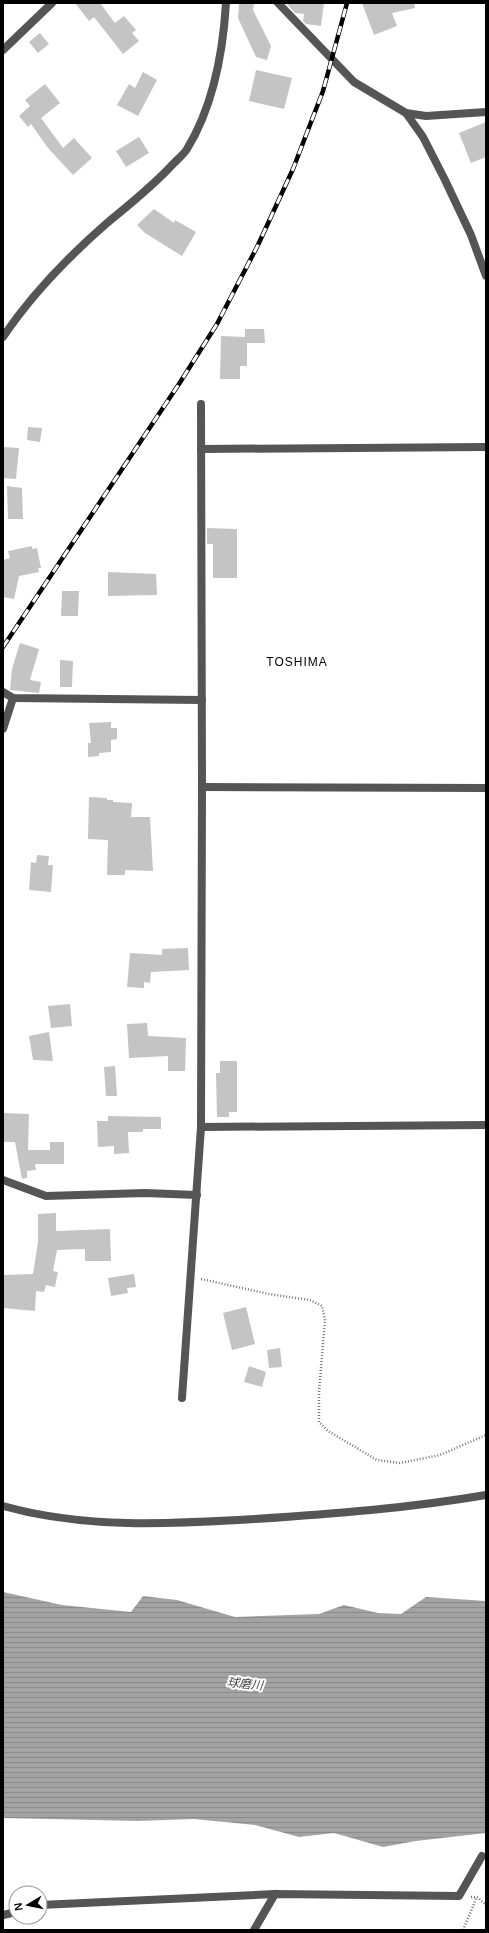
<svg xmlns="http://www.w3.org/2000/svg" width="489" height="1933" viewBox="0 0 489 1933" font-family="Arial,'Noto Sans JP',sans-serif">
<defs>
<pattern id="water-rules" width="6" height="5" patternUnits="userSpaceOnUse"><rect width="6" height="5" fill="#a3a3a3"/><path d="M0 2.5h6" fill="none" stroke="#8b8b8b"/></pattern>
</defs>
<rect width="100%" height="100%" fill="#fff"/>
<path fill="url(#water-rules)" d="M3,1592L62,1605L131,1612L143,1596L177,1600L235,1617L319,1614L344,1605L378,1613L401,1614L426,1597L486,1601V1833L416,1841L383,1847L334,1833L299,1837L255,1825L194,1819L138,1821L3,1818Z"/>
<g fill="#c4c4c4">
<path d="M75,3H100L115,23L124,16L136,30L132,33L139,41L123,54L94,17L89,21Z"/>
<path d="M239,3H254L253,10L271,46L267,60L256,57L238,18Z"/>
<path d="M286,3H324L321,26L306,24L303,21L304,14L295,13Z"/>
<path d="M362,3H414L415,8L392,13L397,26L374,35Z"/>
<path d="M40,33L49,44L38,53L29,42Z"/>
<path d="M256,70L292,78L284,109L249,101Z"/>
<path d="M143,72L157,80L138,116L117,105L129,84L135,88Z"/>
<path d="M45,84L60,103L41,118L63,148L74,138L92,158L73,175L48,148L31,124L28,127L19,116L30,106L25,100Z"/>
<path d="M486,122V157L471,163L459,133Z"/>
<path d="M139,137L149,153L126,167L116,151Z"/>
<path d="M154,209L174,223L175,220L196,232L182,256L145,233L137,225Z"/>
<path d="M245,329H264L265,343H247V366H240V379H220L221,336L245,337Z"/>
<path d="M28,427L42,428L40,442L27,440Z"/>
<path d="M3,447L19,448L16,479L3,478Z"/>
<path d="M7,486L22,488L23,519H8Z"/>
<path d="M207,528L237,529V578H213V544H207Z"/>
<path d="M32,546V549L37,548L41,568H38L39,572L19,576L14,599L3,597V560L10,558L8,551Z"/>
<path d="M108,572L156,574L157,595L108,596Z"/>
<path d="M62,591H79L78,616H61Z"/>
<path d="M20,643L39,649L30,680L41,682L39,693L10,690L12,669Z"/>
<path d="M60,660L73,661L72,687H60Z"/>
<path d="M111,722V728H117V739L111,740V752L99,753V756L88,757V743H91L89,723Z"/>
<path d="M89,797L107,798V800H113V802L132,803L131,817H150L153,871L125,870V875H107L108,840L88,839Z"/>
<path d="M37,855L49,856L48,865H53L51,892L29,890L31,862L36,863Z"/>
<path d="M188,948L189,970L151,972L150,983L144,982V988L127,987L130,953L162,955V949Z"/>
<path d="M70,1004L72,1026L51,1028L48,1006Z"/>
<path d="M147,1023L148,1036L186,1038L185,1071H168V1056L129,1058L127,1024Z"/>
<path d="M49,1032L53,1061L33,1060L29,1036Z"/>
<path d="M220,1061H237V1112H229V1117H217L216,1073H220Z"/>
<path d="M115,1066L117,1096H106L104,1067Z"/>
<path d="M3,1113L29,1114L28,1150H50V1142H64V1164H35L36,1170L27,1171V1178L22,1179L15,1142H3Z"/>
<path d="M108,1116L161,1117V1129H143V1132H128L129,1153L114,1154V1146L98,1147L97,1121H108Z"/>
<path d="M56,1213V1231L110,1229L111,1261H85V1249L57,1250L53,1271L58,1272L55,1287L46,1285L44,1292L36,1291L35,1311L3,1308V1275L33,1274L38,1242V1214Z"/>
<path d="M134,1274L136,1287L127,1288L128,1293L111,1296L108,1278Z"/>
<path d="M246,1307L255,1344L232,1350L223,1313Z"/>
<path d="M280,1348L282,1367L269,1368L267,1350Z"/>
<path d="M249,1366L266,1372L262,1387L244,1382Z"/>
</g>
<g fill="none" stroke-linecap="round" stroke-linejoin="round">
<g stroke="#777" stroke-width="2.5" stroke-dasharray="1 2" stroke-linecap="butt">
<path d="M201,1279L269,1294L310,1300L322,1306L325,1320L319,1392V1422L328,1431L377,1460L400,1463L440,1455L486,1435"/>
<path d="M471,1897H477L486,1905"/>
<path d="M463,1930L477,1897"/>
</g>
<g stroke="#555" stroke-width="8">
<path d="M278,3L354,82L406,113L426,116L486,112"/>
<path d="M3,50L52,3"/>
<path d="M406,113L423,137L445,180L471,235L486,276"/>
<path d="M201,449L486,447"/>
<path d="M3,692L13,698L202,700"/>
<path d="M3,729L13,698"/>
<path d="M202,787L486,788"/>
<path d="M201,1127L486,1125"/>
<path d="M3,1180L46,1196L145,1193L197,1195"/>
<path d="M182,1398L201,1127L202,787L201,404"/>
<path d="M3,1506C85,1529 171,1524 255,1519C332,1514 410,1508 486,1495"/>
<path d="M40,1905L275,1894L459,1896L482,1856"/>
<path d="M3,1915L16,1912"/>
<path d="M254,1930L275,1894"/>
</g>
<path stroke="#555" stroke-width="8" d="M3,337C32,294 68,257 107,223C130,204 153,186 173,164C178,159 184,154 187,149C214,105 223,53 226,3"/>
<g stroke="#000" stroke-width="4.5">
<path id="rail" d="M3,647L179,384L217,324L258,245L293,169L323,91L347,3"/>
</g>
<use href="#rail" stroke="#fff" stroke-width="3" stroke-dasharray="9" stroke-linecap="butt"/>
</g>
<g text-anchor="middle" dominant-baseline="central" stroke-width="4" stroke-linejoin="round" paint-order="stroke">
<g font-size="12" letter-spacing="1" fill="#000" stroke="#fff">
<text x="297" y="662">TOSHIMA</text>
</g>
<g font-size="12" font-style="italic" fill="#444" stroke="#fff">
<text transform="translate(245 1684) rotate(6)">球磨川</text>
</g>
</g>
<rect width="489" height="1933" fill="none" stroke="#000000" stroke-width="8"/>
<g transform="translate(28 1905) rotate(260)"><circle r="19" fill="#ffffff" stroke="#999999"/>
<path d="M0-3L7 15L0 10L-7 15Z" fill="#000000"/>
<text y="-6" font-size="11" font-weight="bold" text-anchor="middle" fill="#000000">N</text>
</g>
</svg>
